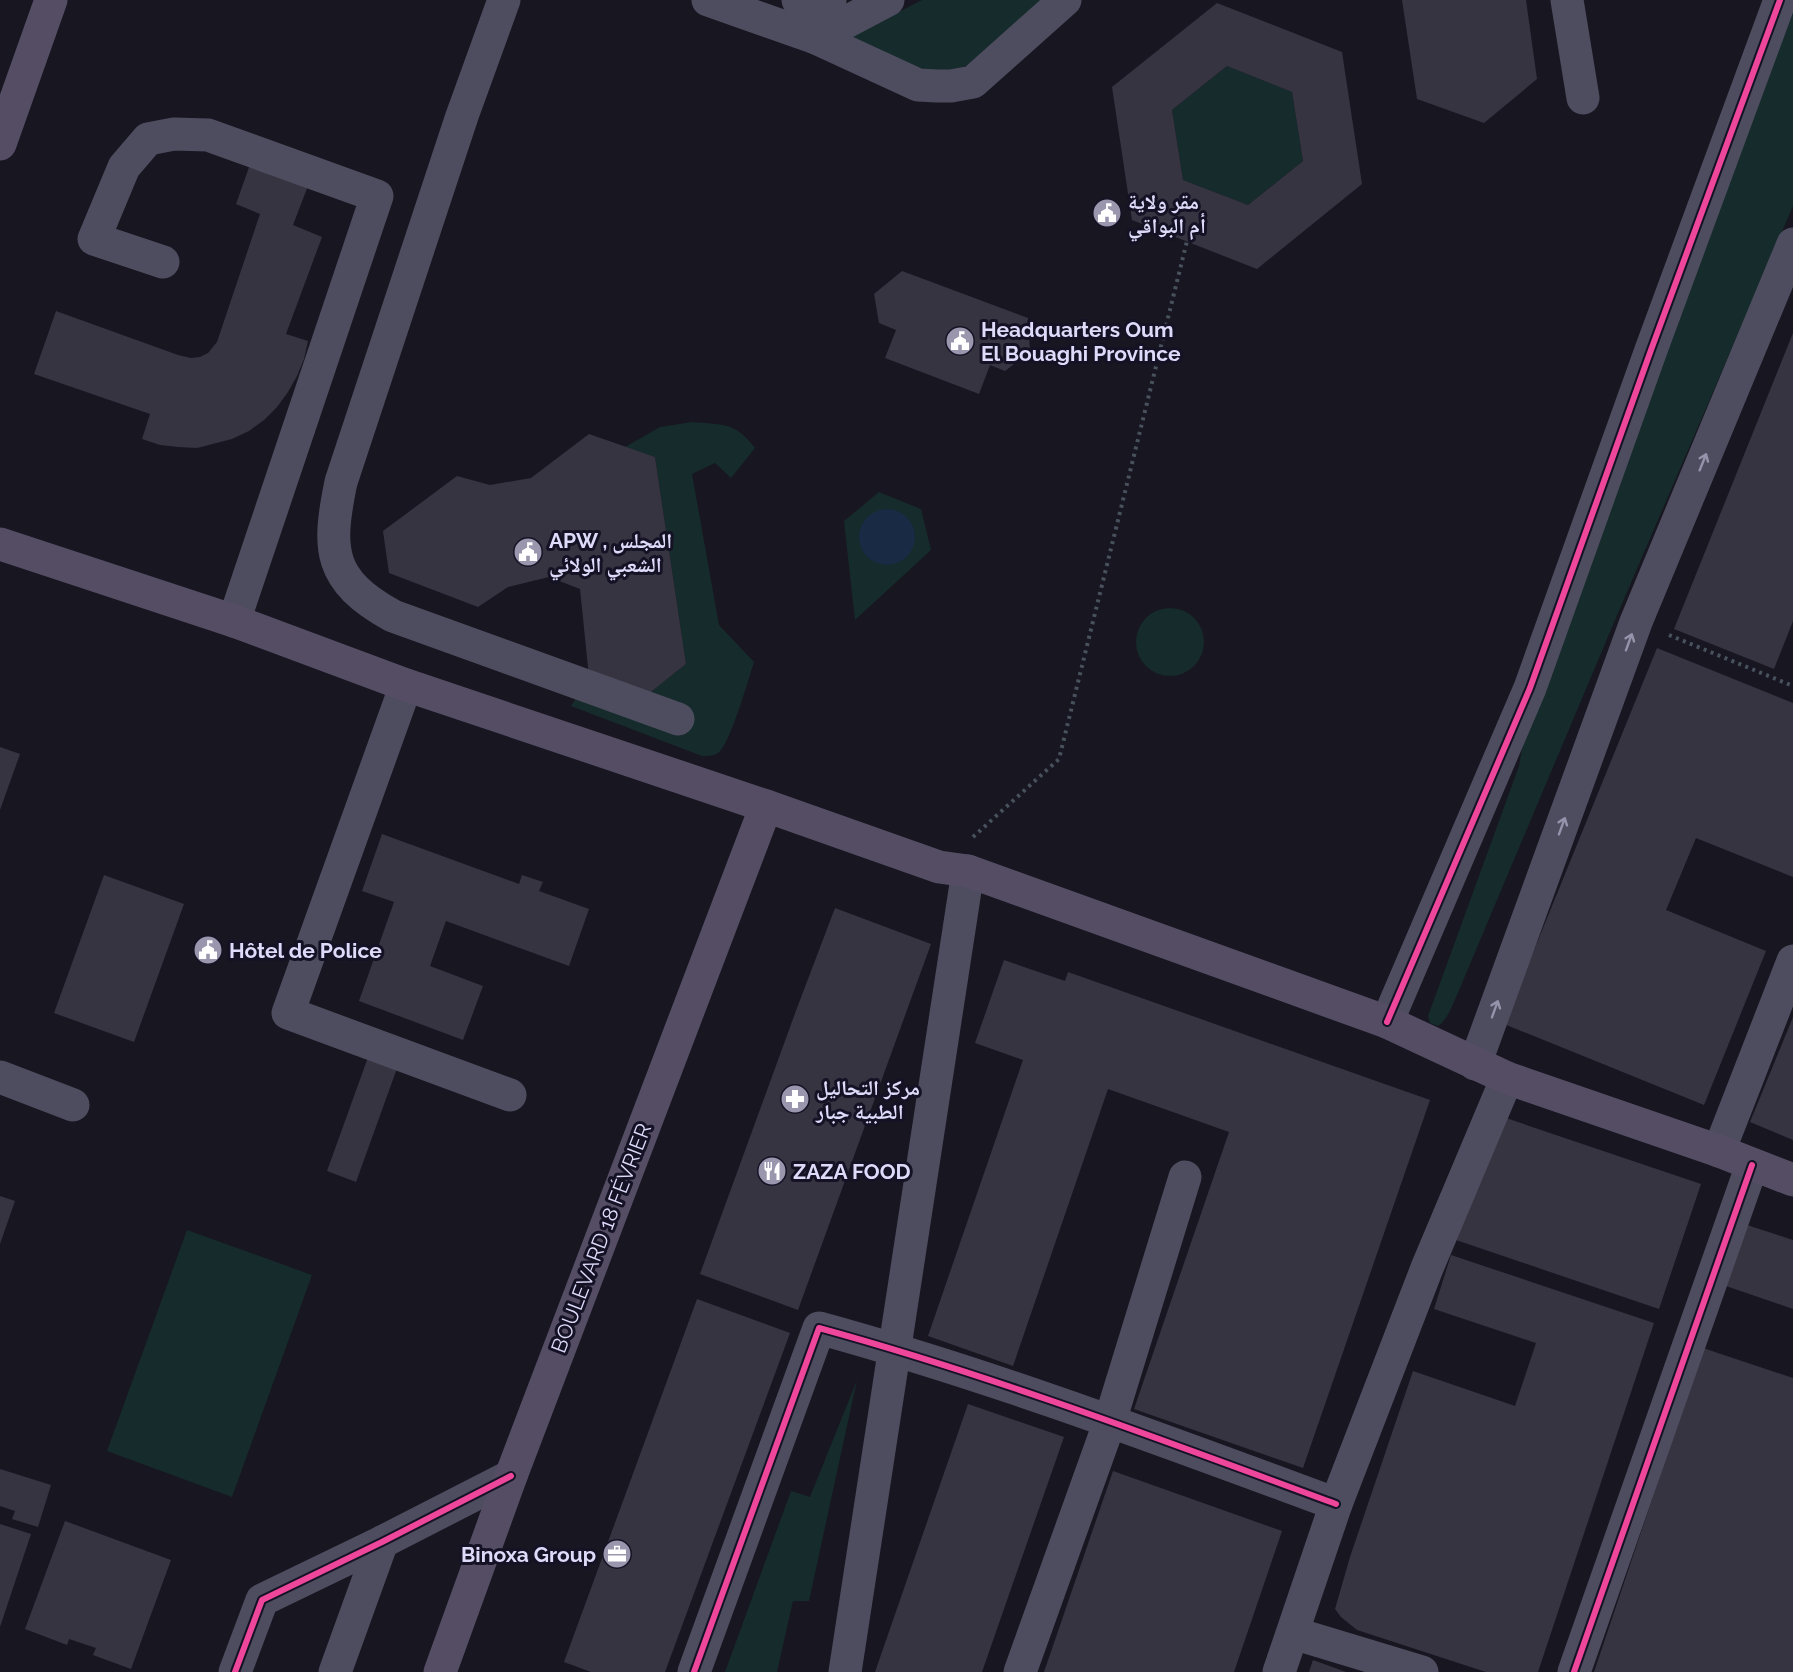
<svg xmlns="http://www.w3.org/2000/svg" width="1793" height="1672" viewBox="0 0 1793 1672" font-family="Raleway,'Noto Naskh Arabic',sans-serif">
<rect width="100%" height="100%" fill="#181621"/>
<g fill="#162b2b">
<path d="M922,0H1044L969,64L955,71H907L842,41Z"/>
<path d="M1793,9V206L1621,606L1457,995C1452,1006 1448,1019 1438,1026L1430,1023L1428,1016L1519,766L1524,737Z"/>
<path d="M1227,66L1292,92L1303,161L1248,205L1183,180L1172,110Z"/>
<path d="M692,422C723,425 734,421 755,448L731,478L715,463L692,474L719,625L754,662C748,681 731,740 720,751C715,756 709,756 702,756L571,706L589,677L642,699L686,664L655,457L625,447L660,427Z"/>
<path d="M879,492L921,509L931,550L855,620L844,521Z"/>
<circle cx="1170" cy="642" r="34"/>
<path d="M187,1230L312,1275L232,1497L107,1451Z"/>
<path d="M857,1380L809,1601H793L777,1672H725L791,1491L810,1497Z"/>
</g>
<circle fill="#182a44" cx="887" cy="537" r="28"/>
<g fill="#373442" fill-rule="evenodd">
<path d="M1402,0H1526L1537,79L1484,123L1417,99Z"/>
<path d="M1217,3L1342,52L1362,184L1257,269L1132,220L1112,87ZM1227,66L1292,92L1303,161L1248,205L1183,180L1172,110Z"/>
<path d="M253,156L311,178L293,225L322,237L286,334L308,341L304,359L297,376L288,392L277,407L264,420L249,431L232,439L197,448L178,447L160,445L142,439L150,414L34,374L56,311L178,355L191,358L200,357L208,353L217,342L260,214L236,204Z"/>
<path d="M902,271L1028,318L1030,352L1005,371L990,365L979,394L885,358L896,330L879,323L874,294Z"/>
<path d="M1793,333V621L1774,669L1674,629Z"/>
<path d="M589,434L655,457L686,664L642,699L589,677L580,589L549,577L508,587L478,607L389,573L383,531L457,476L490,485L531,478Z"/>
<path d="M1657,648L1793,703V877L1696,838L1666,910L1766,951L1704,1105L1504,1024Z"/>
<path d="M0,747L20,754L0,810Z"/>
<path d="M382,834L519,884L522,875L543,882L539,891L589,909L569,966L446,921L430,966L483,986L463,1040L359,1001L394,902L362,891Z"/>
<path d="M104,875L184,904L134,1042L54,1013Z"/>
<path d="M835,908L931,944L798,1310L700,1274L797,1008Z"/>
<path d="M1004,960L1065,981L1068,972L1430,1100L1303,1468L1134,1409L1229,1132L1108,1089L1013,1366L928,1336L1023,1060L975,1043Z"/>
<path d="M1793,1017V1140L1750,1122Z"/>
<path d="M371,1049L400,1060L356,1182L327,1171Z"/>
<path d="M1497,1115L1701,1184L1659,1309L1456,1240Z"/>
<path d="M0,1196L15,1201L0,1244Z"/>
<path d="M1744,1224L1793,1240V1309L1723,1285Z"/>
<path d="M1451,1255L1654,1323L1538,1672H1486L1357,1630L1341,1617L1335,1609L1350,1557L1413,1371L1515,1406L1536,1343L1434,1309Z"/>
<path d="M697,1299L790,1333L665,1672H591L564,1662Z"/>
<path d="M1703,1348L1793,1378V1672H1594Z"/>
<path d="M968,1404L1064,1437L982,1672H875Z"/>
<path d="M0,1469L51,1485L38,1527L12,1519L15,1511L0,1506Z"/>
<path d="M1113,1471L1282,1531L1234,1672H1044Z"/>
<path d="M65,1521L171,1560L131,1669L93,1655L96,1648L69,1639L67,1645L25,1629Z"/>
<path d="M0,1524L31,1534L0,1627Z"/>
<path d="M1313,1660L1346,1672H1309Z"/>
</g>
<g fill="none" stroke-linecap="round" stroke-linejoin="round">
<g stroke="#48525d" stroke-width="4" stroke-dasharray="3 4.5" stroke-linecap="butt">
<path d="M1669,635L1793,686"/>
<path d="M973,837L1059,759L1187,241"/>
</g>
<g stroke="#4e4d5f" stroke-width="33">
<path d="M504,0L462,116L341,482C327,550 328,580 393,616L678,719"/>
<path d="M708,0L816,38L918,85L937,86H951L973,82L1065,0"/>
<path d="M798,0L816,38L830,0"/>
<path d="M1567,0L1583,98"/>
<path d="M816,38L888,0"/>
<path d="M163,262L94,239L124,167L148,139L174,134L208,135L377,196L234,621"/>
<path d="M406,685L288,1013L510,1095"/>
<path d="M1387,1022L1530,688L1651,350L1780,0"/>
<path d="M1475,1064L1636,622L1793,244"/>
<path d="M0,1077L73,1105"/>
<path d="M1719,1151L1793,961"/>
<path d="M1293,1633L1422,1672"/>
<path d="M235,1672L262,1600L382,1542L511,1476"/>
<path d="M335,1672L382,1542"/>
<path d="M694,1672L819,1328C994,1376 1165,1441 1336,1504"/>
<path d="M845,1672L968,871"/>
<path d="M1020,1672L1110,1421L1185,1177"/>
<path d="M1279,1672L1336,1504L1427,1268L1507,1078"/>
<path d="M1574,1672L1752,1165"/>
</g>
<g stroke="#544d64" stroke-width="33">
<path d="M0,144L51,0"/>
<path d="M0,544L234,621L406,685L766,806L939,867L968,871L1387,1022L1507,1078L1719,1151L1793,1180"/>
<path d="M440,1672L511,1476L766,806"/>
</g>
<g stroke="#151225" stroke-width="10">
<g id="cycleway">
<path d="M1387,1022L1530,688L1651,350L1780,0"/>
<path d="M235,1672L262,1600L382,1542L511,1476"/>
<path d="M694,1672L819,1328C994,1376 1165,1441 1336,1504"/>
<path d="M1574,1672L1752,1165"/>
</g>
</g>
<use href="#cycleway" stroke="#ed469a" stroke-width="6"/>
</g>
<defs><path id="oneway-shaft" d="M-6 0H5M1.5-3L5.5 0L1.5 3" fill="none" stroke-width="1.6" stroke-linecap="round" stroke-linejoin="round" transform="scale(1.5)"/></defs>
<g stroke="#9694ac">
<use href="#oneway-shaft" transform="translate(1703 462) rotate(-68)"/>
<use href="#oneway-shaft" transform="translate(1629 642) rotate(-70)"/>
<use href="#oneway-shaft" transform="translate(1562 826) rotate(-70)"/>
<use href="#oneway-shaft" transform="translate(1495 1009) rotate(-70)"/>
</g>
<defs>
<g id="civic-disc" transform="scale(1.5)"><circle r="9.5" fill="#9996ae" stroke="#151225"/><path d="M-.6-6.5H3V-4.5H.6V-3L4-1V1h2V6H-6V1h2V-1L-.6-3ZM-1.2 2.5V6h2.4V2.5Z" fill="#fff"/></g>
<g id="pharmacy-disc" transform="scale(1.5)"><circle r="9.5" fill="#9996ae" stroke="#151225"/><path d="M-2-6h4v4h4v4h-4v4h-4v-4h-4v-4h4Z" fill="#fff"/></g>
<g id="restaurant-disc" transform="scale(1.5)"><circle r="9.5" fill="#9996ae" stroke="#151225"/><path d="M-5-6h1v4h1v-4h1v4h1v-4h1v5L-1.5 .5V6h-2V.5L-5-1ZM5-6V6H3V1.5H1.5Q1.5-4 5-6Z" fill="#fff"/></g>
<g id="office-disc" transform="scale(1.5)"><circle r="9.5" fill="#9996ae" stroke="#151225"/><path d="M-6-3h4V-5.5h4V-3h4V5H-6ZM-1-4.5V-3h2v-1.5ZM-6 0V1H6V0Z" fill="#fff"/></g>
</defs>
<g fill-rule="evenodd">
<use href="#civic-disc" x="1107" y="213"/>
<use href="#civic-disc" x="960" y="341"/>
<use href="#civic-disc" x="528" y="552"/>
<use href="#civic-disc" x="208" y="950"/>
<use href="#pharmacy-disc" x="795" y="1099"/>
<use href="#restaurant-disc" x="772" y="1171"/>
<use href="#office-disc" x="617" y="1554"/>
</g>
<g text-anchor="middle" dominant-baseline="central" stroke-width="6" stroke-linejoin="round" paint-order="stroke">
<g font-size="21" font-weight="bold" fill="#dedbfa" stroke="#151225" text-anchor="start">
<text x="1128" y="201">مقر ولاية<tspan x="1128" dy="24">أم البواقي</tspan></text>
<text x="981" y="329">Headquarters Oum<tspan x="981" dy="24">El Bouaghi Province</tspan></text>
<text x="549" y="540">APW , المجلس<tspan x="549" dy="24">الشعبي الولائي</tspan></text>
<text x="229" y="950">Hôtel de Police</text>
<text x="816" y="1087">مركز التحاليل<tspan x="816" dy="24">الطبية جبار</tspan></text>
<text x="793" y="1171">ZAZA FOOD</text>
<text x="596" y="1554" text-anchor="end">Binoxa Group</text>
</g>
<g font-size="21" fill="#dedbfa" stroke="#151225">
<text transform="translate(601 1238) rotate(-69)">BOULEVARD 18 FÉVRIER</text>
</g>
</g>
</svg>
